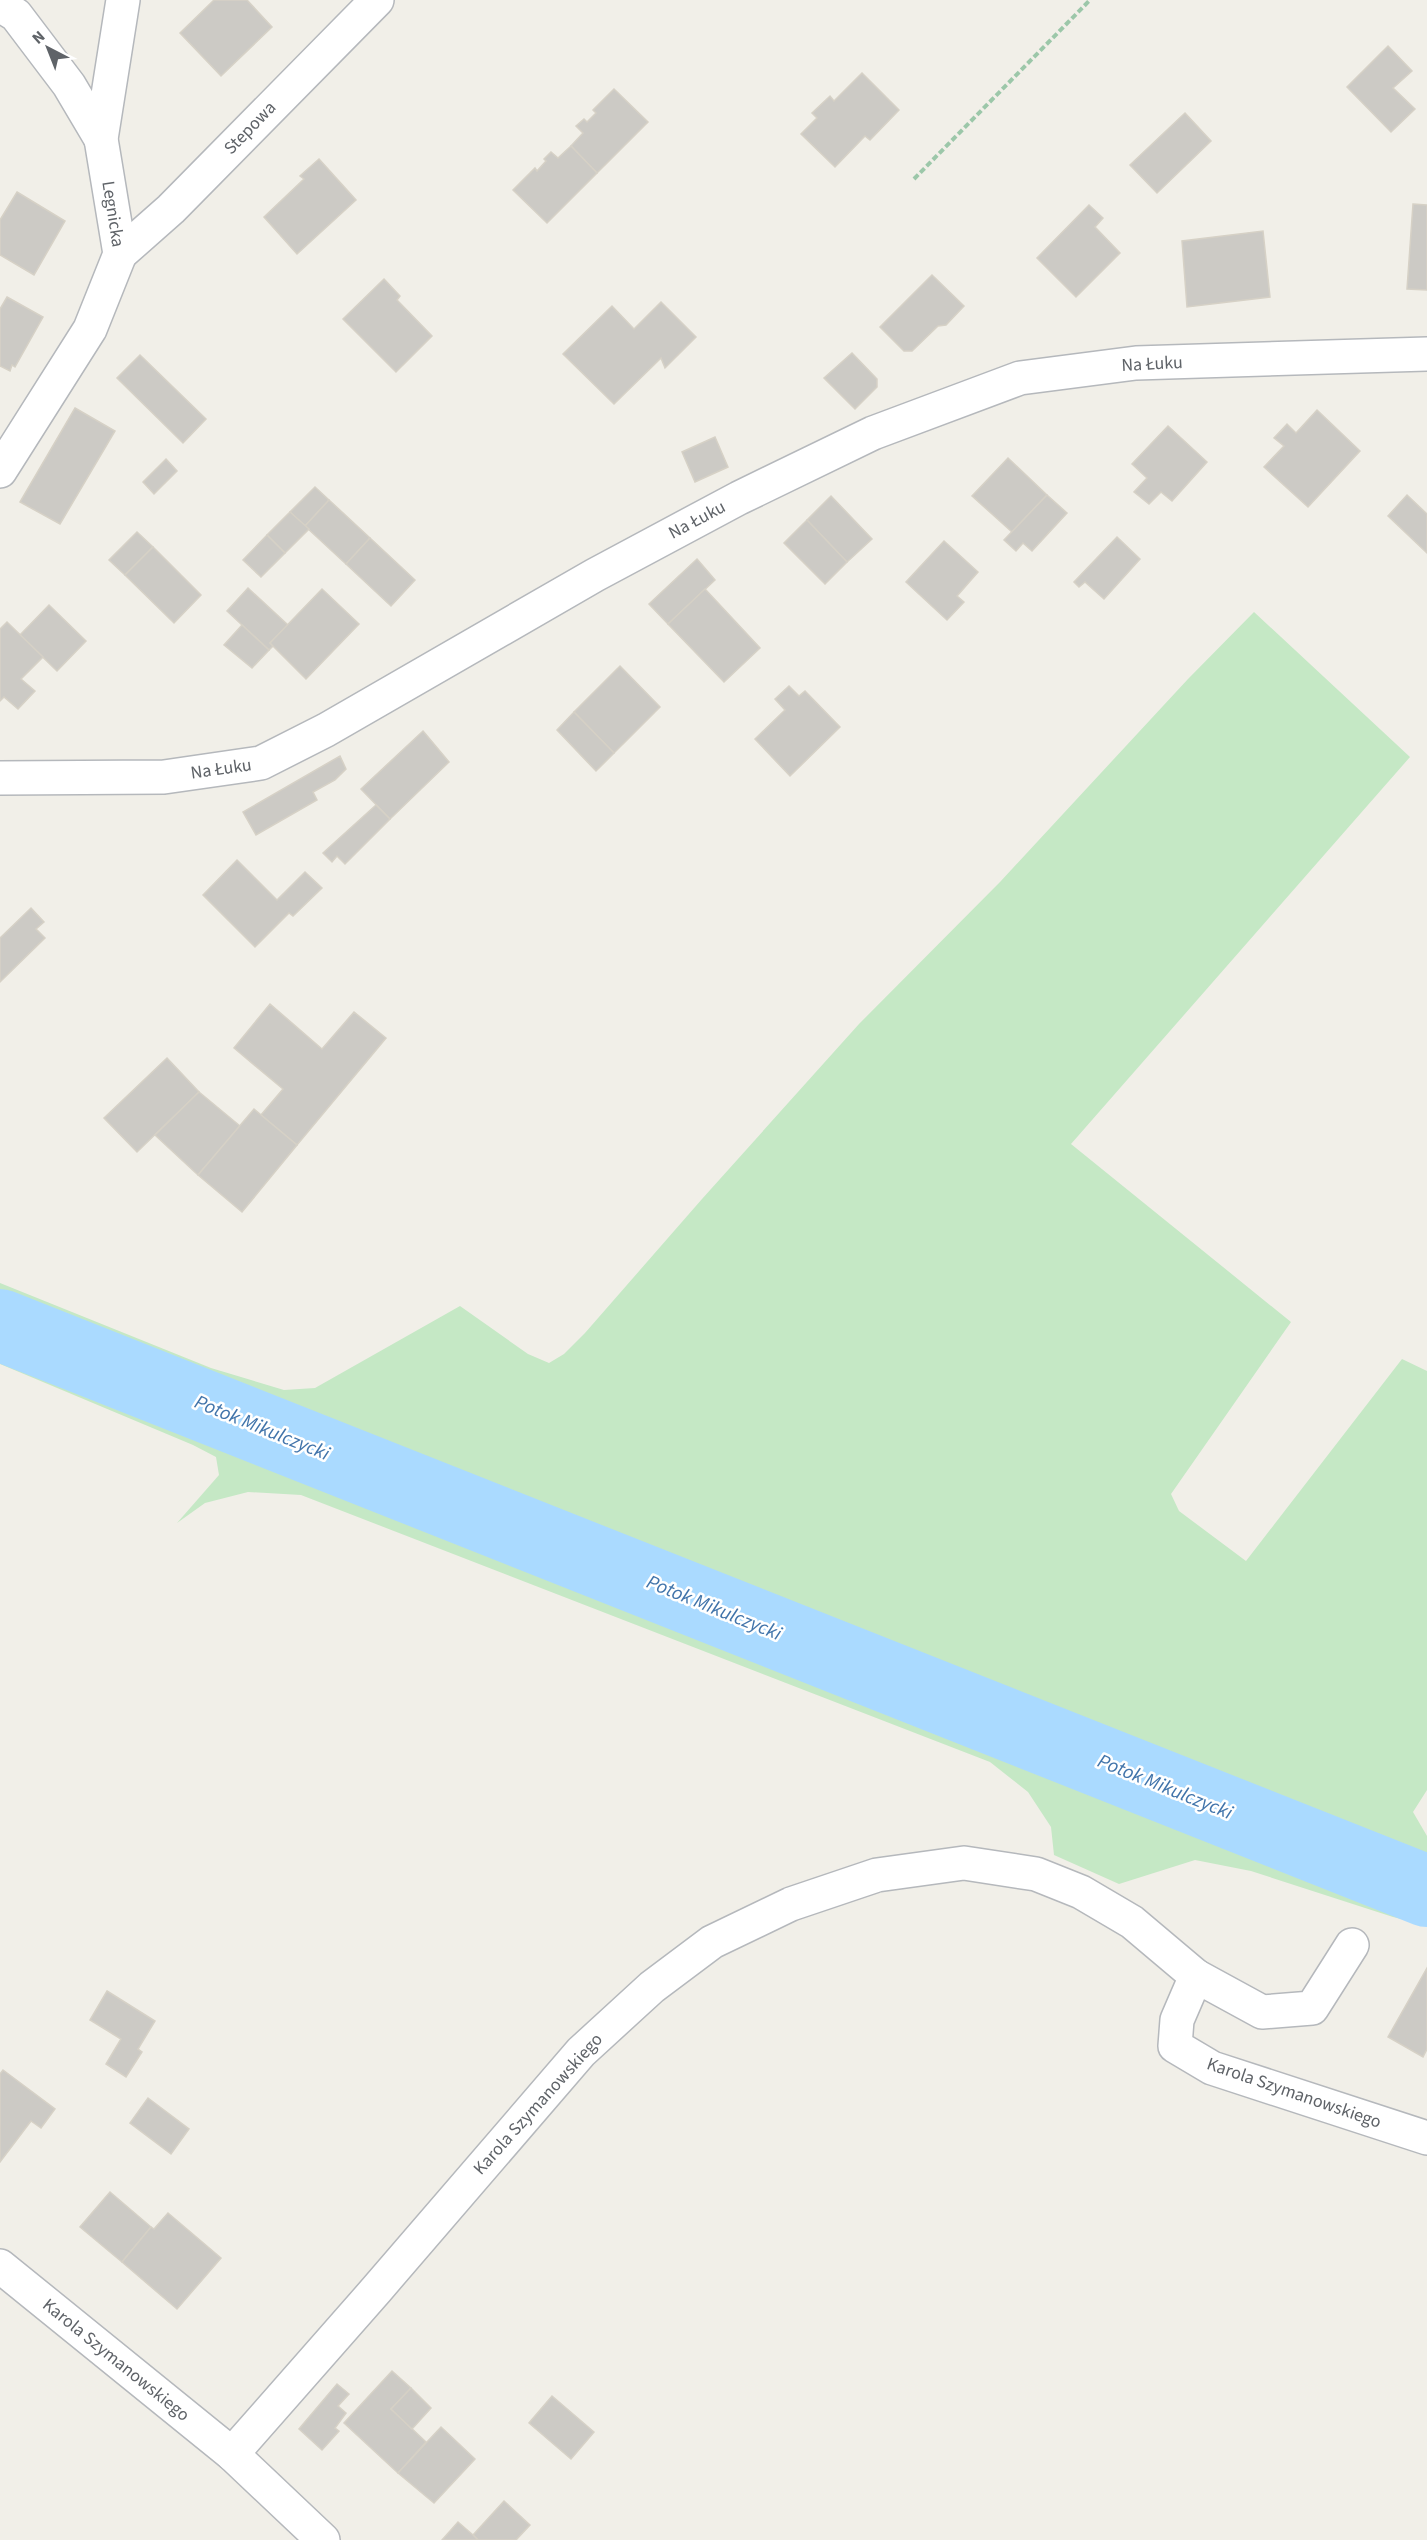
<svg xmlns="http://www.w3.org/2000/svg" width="1427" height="2540" viewBox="0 0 1427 2540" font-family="'Source Sans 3',sans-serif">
<rect width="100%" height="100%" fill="#f1efe8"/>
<path fill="#c5e8c5" d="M1254,612L1410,757L1071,1144L1291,1322L1171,1494L1179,1511L1246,1561L1402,1359L1427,1371V1790L1413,1812L1427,1836V1925L1393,1917L1251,1871L1195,1860L1119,1884L1054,1855L1051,1827L1028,1792L990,1762L301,1495L248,1492L205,1503L177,1523L219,1475L216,1457L193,1445L0,1364V1283L211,1368L284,1390L315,1388L460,1306L528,1354L549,1363L564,1354L585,1333L702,1199L859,1024L1000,882L1188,679Z"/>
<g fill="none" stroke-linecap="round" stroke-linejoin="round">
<path stroke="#aadaff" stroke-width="72" d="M0,1325L1427,1891"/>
</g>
<g fill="#cccac5" stroke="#d6d1c6" stroke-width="1.5">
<path d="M214,0H247L272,27L221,76L180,33Z"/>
<path d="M1388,46L1412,71L1393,88L1415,109L1391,132L1347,87Z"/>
<path d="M862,73L899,110L870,140L865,136L835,167L801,134L817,118L812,113L830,96L834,101Z"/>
<path d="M614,89L648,122L597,173L571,146L583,133L576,126L584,119L587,122L596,113L593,110Z"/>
<path d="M1185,113L1211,141L1157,193L1130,165Z"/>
<path d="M571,146L597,173L547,223L513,190L535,168L537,171L546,161L544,159L551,152L558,158Z"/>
<path d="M319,159L356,200L297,254L264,217L304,179L300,176Z"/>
<path d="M17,192L65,221L34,275L0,255V220Z"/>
<path d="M1413,204L1427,205V290L1407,289Z"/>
<path d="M1089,205L1103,218L1095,227L1120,253L1076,297L1037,258Z"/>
<path d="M1263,231L1270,297L1187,307L1182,241Z"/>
<path d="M932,275L964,306L946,325L938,326L912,351H904L880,327Z"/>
<path d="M384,279L400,296L397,300L432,336L396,372L343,319Z"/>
<path d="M7,297L43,317L15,367L12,365L10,371L0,366V309Z"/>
<path d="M661,302L696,337L665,368L661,358L614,404L563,354L612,306L634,329Z"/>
<path d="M852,353L877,379V387L855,409L824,378Z"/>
<path d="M140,355L206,419L183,443L117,378Z"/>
<path d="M75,408L115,431L60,524L20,502Z"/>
<path d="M1317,410L1360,451L1308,507L1264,467L1284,446L1274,438L1287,424L1296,433Z"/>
<path d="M1168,426L1207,462L1172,501L1161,492L1149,504L1134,492L1147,478L1132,464Z"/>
<path d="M715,437L728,467L695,482L682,452Z"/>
<path d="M1008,458L1047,495L1012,532L972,496Z"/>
<path d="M166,459L177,471L154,494L143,482Z"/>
<path d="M315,487L329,500L305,526L290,512Z"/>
<path d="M1047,495L1067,513L1032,551L1023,543L1016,551L1004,540Z"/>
<path d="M1407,495L1427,514V553L1388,516Z"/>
<path d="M831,496L872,539L847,562L807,520Z"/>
<path d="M329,500L370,538L346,564L305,526Z"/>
<path d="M290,512L309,529L285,553L267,535Z"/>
<path d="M807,520L847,562L825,584L784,543Z"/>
<path d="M137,532L153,547L125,575L109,560Z"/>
<path d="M267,535L285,553L261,577L243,560Z"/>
<path d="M1117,537L1140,559L1104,599L1085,582L1079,587L1074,582Z"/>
<path d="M370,538L415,580L391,606L346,564Z"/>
<path d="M944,541L978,572L957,596L964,602L947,620L906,582Z"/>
<path d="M153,547L201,595L174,623L125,575Z"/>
<path d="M697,559L715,580L668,624L649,604Z"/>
<path d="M248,588L288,625L270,643L273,646L269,650L227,611Z"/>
<path d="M322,589L359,624L306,679L270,643Z"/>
<path d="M705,589L760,648L724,682L668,624Z"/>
<path d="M49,605L86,641L57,671L20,635Z"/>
<path d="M7,622L43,657L21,679L35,691L18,709L4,697L0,701V629Z"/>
<path d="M242,625L269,650L252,668L224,645Z"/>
<path d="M620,666L660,707L614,753L574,712Z"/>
<path d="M789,686L799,696L805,691L840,727L790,776L755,739L785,710L775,699Z"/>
<path d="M574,712L614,753L596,771L557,730Z"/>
<path d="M423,731L449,762L390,819L361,789Z"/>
<path d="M340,756L346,769L335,780L313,792L317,800L256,835L243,812Z"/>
<path d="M376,805L390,819L345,864L337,856L332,862L323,853Z"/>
<path d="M237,860L277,900L305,872L322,888L293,916L289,913L255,947L203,895Z"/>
<path d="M31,908L44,922L36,929L45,938L0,982V938Z"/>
<path d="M270,1004L322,1049L354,1012L386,1038L297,1145L261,1115L283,1089L234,1048Z"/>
<path d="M167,1058L199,1092L137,1152L104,1118Z"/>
<path d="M199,1092L240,1126L198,1175L155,1135Z"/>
<path d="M254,1109L297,1145L242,1212L198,1175Z"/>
<path d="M1427,1968V2049L1423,2057L1388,2037Z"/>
<path d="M107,1991L155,2021L138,2049L142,2052L126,2077L106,2064L121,2039L90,2020Z"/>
<path d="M3,2070L55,2109L41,2128L31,2121L0,2162V2074Z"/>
<path d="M148,2098L189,2129L171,2154L130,2123Z"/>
<path d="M110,2192L151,2227L122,2262L80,2227Z"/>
<path d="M168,2213L221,2258L177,2309L122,2262L151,2227L154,2229Z"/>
<path d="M392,2371L411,2388L391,2409L426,2442L398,2473L344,2423Z"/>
<path d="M337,2384L349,2394L338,2406L346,2413L335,2428L339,2431L322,2450L299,2429Z"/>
<path d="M411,2388L431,2408L412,2429L391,2409Z"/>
<path d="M552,2396L594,2432L571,2459L529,2423Z"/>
<path d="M441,2427L475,2459L434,2503L398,2473Z"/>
<path d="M504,2501L530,2525L516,2540H478L473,2535Z"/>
<path d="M458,2522L473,2535L478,2540H442Z"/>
</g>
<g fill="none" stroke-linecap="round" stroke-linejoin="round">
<g stroke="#b5b8bc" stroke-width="36">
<g id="minor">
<path d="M0,5L16,15L69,85L101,139"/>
<path d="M120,254L171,209L377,0"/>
<path d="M0,471L90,329L120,254L101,139L123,0"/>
<path d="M0,778L164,777L261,763L326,730L595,575L739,498L873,433L1020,378L1136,363L1427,354"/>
<path d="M1196,1976L1177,2020L1175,2046L1212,2068L1427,2138"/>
<path d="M0,2266L232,2454L323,2540"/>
<path d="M232,2454L377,2289L581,2052L652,1987L712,1942L791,1904L877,1875L964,1863L1036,1874L1081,1892L1132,1922L1196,1976L1262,2012L1312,2008L1352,1945"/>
</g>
</g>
<path stroke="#9cc7a9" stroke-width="4" stroke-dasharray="6 3" stroke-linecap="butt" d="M914,179L1090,0"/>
<use href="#minor" stroke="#fff" stroke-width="33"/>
</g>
<g text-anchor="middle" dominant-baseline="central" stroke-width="5" stroke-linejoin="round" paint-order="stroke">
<g font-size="18" fill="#5f6368" stroke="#fff">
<text transform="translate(250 128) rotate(-46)">Stepowa</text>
<text transform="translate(113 214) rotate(81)">Legnicka</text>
<text transform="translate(1152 364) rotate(-3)">Na Łuku</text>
<text transform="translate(697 520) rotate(-28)">Na Łuku</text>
<text transform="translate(221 769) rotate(-8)">Na Łuku</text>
<text transform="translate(1294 2093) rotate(19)">Karola Szymanowskiego</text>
<text transform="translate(538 2104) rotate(-48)">Karola Szymanowskiego</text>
<text transform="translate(116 2360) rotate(39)">Karola Szymanowskiego</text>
</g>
<g font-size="20" font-style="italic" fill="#4174aa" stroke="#fff">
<text transform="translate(262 1428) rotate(22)">Potok Mikulczycki</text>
<text transform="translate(714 1608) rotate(22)">Potok Mikulczycki</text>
<text transform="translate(1165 1787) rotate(22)">Potok Mikulczycki</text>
</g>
</g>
<g transform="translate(48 48) rotate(318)" stroke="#ffffff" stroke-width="4.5" paint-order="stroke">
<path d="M0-4.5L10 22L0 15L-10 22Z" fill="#5f6368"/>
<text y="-9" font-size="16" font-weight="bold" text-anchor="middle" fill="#5f6368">N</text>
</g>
</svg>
